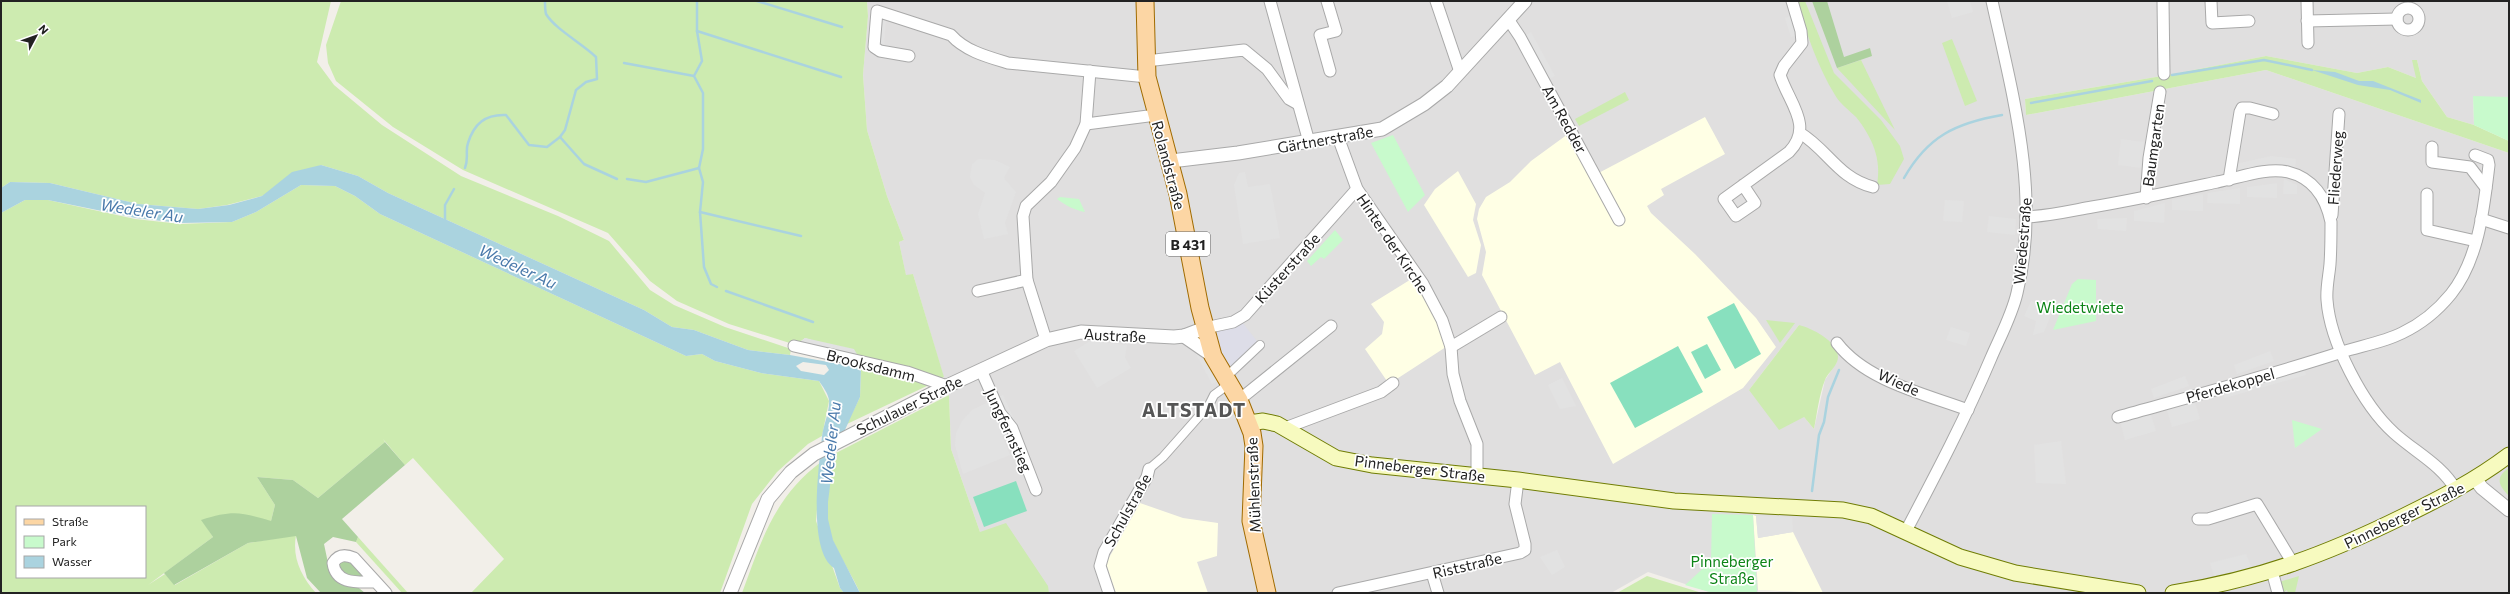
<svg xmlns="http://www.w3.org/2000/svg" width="2510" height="594" viewBox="0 0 2510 594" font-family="Commissioner,sans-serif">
<rect width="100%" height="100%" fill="#f2efe9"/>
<path fill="#e0dfdf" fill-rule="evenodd" d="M867,1H2509V97H2473L2474,125L2447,117L2422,81L2417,60L2416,78L2388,67L2357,73L2266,56L2168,75L2025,99L2026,115L2266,70L2509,153V593H1808L1758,590L1757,593H1713L1648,572L1611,593H1049L1047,586L980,532L951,449L949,395L913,274L906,276L899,242L904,240L887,196L867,130L863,75L868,16ZM1799,325L1837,362L1825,380L1814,429L1804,417L1749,390Z"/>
<g fill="#ffffe5">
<path d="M1705,117L1725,154L1661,189L1664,195L1647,206L1651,213L1695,254L1756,318L1776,347L1743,388L1613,464L1560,362L1535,375L1482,275L1486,252L1477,219L1479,209L1486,197L1510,182L1531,161L1568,134L1591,177Z"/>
<path d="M1458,171L1476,204L1473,220L1481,245L1476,273L1468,277L1424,205L1435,189Z"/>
<path d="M1413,278L1420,285L1449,345L1389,384L1365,349L1382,334L1384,322L1371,304Z"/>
<path d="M1140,503L1183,518L1218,523L1217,556L1197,562L1208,593H1116L1106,563Z"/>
<path d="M1753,515L1756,516L1758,538L1793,532L1823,593L1758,590Z"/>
</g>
<g fill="#cdebb0" fill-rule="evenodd">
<path d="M1,1H331L317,62L334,85L382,125L461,176L558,216L609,241L650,290L674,305L725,327L791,349L790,355L748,350L694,330L672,327L644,310L388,193L358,176L321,165L262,196L227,205L198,209L138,204L50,183L10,182L1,188Z"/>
<path d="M341,1H867L868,16L863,75L867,130L887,196L904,240L899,242L906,275L913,274L944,377L937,380L805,338L796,345L729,324L677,301L650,281L608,233L463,170L393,127L336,81L328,63L326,45Z"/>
<path d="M1796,1H1805L1834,73L1881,120L1900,146L1904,159L1890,184L1877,185C1882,159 1872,137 1856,117C1849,110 1840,104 1835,95C1817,66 1807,33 1796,1Z"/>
<path d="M1952,39L1977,101L1965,106L1942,43Z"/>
<path d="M2266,56L2357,73L2388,67L2416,78L2412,60H2417L2422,81L2447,117L2474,125L2509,141V153L2266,70L2026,115L2025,99L2168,75Z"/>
<path d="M1861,60L1895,130L1837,68Z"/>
<path d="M1625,92L1629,100L1579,126L1575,119Z"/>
<path d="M301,185L335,186L355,196L380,214L686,356L702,354L715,361L761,373L819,381L829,401L822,436L808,444L777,472L752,504L720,593H538L534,588L538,593H471L504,559L413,458L405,465L383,439L385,442L318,498L293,480L257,477L275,505L271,521L202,520L213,537L148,585L165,574L175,585L248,543L296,535C292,558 301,576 316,593H1V213L25,200H48L135,219L181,224L232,222L256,212ZM17,507H145V577H17Z"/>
<path d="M1766,320L1795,323L1780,343Z"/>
<path d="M1799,325C1812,328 1844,344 1837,362C1834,369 1827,374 1825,380C1819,395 1817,414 1814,429L1804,417L1779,430L1749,390Z"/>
<path d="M864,365L931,384L847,424L860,397L861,368Z"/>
<path d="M949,395L951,449L980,532L1006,523L1048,586L1049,593H860C852,575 841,559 833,541C821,514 830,481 834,454Z"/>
<path d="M821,462L816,521L840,588L844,593H742C761,541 775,496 821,462Z"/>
<path d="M2509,468V496C2498,485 2495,477 2509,468Z"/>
<path d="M358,537L408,593H402L356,542Z"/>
<path d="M1647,576L1702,593H1617Z"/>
<path d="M2299,576L2295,593H2288L2287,590L2283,593L2279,582Z"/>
</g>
<g fill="#add19e">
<path d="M1812,1H1827L1844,57L1870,48L1872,56L1837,68Z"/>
<path d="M385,442L405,465L342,519L358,537L356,542L333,537L324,544L328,563L365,593H321L307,578L296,536L248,543L174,585L164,573L213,537L201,520C233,510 240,512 271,521L275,505L257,477L293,480L318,498Z"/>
<path d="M342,560H349L366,579H349L334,565Z"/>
</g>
<g fill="#c8facc">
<path d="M2473,96L2509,97V141L2474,125Z"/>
<path d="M1393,135L1425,195L1408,212L1371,143Z"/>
<path d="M1060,197L1079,199L1085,212C1074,210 1067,206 1057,199Z"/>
<path d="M1335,230L1343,240L1324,259L1321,257L1311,266L1307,261Z"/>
<path d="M2078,279L2096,280V321L2053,330L2072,284Z"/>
<path d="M2292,420L2322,429L2295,448Z"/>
<path d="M1712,514L1753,515L1757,593H1713L1685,585L1711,561Z"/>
</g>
<g fill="#88e0be">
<path d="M1734,303L1761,354L1735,369L1707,317Z"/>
<path d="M1707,344L1721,370L1705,379L1691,352Z"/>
<path d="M1678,346L1703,392L1635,428L1610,383Z"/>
<path d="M1016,481L1027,511L984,527L973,497Z"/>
</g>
<g fill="#e2e2e2">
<path d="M1947,1H1970L1973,12L1952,18Z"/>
<path d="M1791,16L1798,35L1791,37L1785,18Z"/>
<path d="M880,17L886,18L884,46H878Z"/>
<path d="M1531,32L1555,76L1548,79L1524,36Z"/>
<path d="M2121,139L2144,142L2141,168L2118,165Z"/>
<path d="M2271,156L2296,159L2295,169L2238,173L2235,164Z"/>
<path d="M978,159L995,160L1010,167L1004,178L1016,192L1005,223L1008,234L984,239L978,214L985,193L974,185L970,177L972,164Z"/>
<path d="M1245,172L1248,187L1270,184L1280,238L1243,244L1234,185L1239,173Z"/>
<path d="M2284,179L2297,185V194H2283Z"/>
<path d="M2277,183V198L2247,197V187Z"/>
<path d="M2240,188V204L2207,203L2208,193Z"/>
<path d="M2203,194V211L2172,210V200Z"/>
<path d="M1945,200L1964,201L1962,222L1943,221Z"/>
<path d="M2165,203L2164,223L2134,221V211Z"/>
<path d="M1989,216L2016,219L2015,235L1987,232Z"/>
<path d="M2127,218L2126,231L2098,229L2097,219Z"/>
<path d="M2031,301L2053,310L2044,332L2033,335L2036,321L2024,316Z"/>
<path d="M1951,327L1970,333L1966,346L1946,340Z"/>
<path d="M805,338L854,349L858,356L797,344Z"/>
<path d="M1090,341L1127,345L1125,357L1131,368L1097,388L1074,351Z"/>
<path d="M1200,351L1204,356L1218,381L1212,384L1196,354Z"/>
<path d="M2270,351L2274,361L2237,374L2234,365Z"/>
<path d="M2304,368L2306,375L2225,398L2222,391Z"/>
<path d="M2185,376L2189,386L2154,398L2151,389Z"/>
<path d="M1562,378L1576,406L1560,409L1548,385Z"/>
<path d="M1003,395L1019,430L1002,436L1010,455L963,474L955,445L956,433L962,421L972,410Z"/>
<path d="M2194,399L2200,419L2172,427L2166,407Z"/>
<path d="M2150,412L2156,431L2125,440L2120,421Z"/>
<path d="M2061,441L2066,484L2036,483L2034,445Z"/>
<path d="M1756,516L1792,517L1793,532L1758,538Z"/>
<path d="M1557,550L1565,567L1552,575L1540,557Z"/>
<path d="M2246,554L2252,569L2215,579L2210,563Z"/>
</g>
<path fill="#dddde8" d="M1242,322L1260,345L1231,370L1219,350L1212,330Z"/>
<g fill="#aad3df" fill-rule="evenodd">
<path d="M2312,70L2335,72L2359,81H2373L2421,100V103L2390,90L2358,85Z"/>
<path d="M321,165L358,176L388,193L644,310L672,327L694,330L748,350L790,355L861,368L860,397L834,454L828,502V519L833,540L860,593H844L840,588L834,568C807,551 819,465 822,437C823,425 830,412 829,400C828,393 823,387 819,381L761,373L715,361L702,354L686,356L380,214L355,196L335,186L301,185L256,212L232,222L180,223L136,218L48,200H25L1,213V188L10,182L50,183L138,204L198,209L229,205L262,196L292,172ZM803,362L826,365L829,370L824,375L801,371L796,366Z"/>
</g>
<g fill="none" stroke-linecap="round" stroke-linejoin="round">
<g stroke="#aad3df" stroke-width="2.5">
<path d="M697,1V31L702,61L694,76L703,93V149L699,168L703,182L700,212L704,267L711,284L717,287"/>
<path d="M757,1L842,27"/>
<path d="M697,31L841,77"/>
<path d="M624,63L694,76"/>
<path d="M2172,75L2264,60L2312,70"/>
<path d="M2031,103L2152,81"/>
<path d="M560,137L584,164L617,179"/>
<path d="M465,168C469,158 465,151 468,143C474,124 485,114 506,115L529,145L547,147L560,137L565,130L576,90L586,82L597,79L596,57C583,44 555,29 546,14C545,10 545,5 545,1"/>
<path d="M1904,178C1928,136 1956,123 2002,115"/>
<path d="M627,179L646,182L699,168"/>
<path d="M700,212L801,236"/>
<path d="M445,222V205L454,189"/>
<path d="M726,291L813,322"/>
<path d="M1812,491L1819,435L1824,422L1828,397L1839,370"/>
</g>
<g stroke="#a9a9a9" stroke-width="10">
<g id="pedestrian">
<path d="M1225,378L1260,345"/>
<path d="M1149,469L1163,457L1209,405L1214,395L1229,384"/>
</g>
</g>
<g stroke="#a9a9a9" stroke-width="13">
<g id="minor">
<path d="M1270,1L1309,142"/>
<path d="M1327,1L1336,31L1320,35L1330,71"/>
<path d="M1436,1L1460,72"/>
<path d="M2163,1L2164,74"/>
<path d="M2211,1L2212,23L2249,21"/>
<path d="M2307,1L2308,43"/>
<circle cx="2408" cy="19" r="11"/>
<path d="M1508,19L1520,37L1619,220"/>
<path d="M2307,21L2397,19"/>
<path d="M909,56L880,51L874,47L877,11L951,35C965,51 988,57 1008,63L1147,77"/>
<path d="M1146,61L1244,50L1267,69L1289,99L1298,104"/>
<path d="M1086,124L1156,115"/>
<path d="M1800,133C1828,150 1838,178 1873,187"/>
<path d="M1338,137L1357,189L1423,284L1442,320L1451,347L1453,374L1460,401L1477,444V475"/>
<path d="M2432,147V162L2470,167L2486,188"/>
<path d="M2229,180L2240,112L2242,108H2250L2273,114"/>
<path d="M1743,185L1755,203L1736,216L1724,199L1789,152C1814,126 1789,103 1780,75L1784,66L1802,43L1801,31L1792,1"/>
<path d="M2427,194V230L2476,241"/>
<path d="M2146,198L2149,158L2160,92"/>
<path d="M2332,215L2339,114"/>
<path d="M2026,217C2049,216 2070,211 2092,207C2134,200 2175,191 2217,182C2239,178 2266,167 2288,172C2313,178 2326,198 2331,222C2331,236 2331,250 2330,264C2329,276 2326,288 2327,300C2330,342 2363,405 2394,433C2415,452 2442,465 2456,490"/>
<path d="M2481,219L2509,228"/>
<path d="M978,291L1027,280"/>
<path d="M1205,328L1233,322L1245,315L1357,189"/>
<path d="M1046,340L1027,280L1023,216L1026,206L1051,182L1075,148L1086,124L1090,71"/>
<path d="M1837,343C1866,381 1925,394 1968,410"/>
<path d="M794,346L907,372L947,386"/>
<path d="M1451,347L1501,317"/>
<path d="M981,370L1000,413L1012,428L1036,490"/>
<path d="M1239,400L1331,326"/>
<path d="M2118,417C2193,396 2268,376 2342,352C2361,346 2384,342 2402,333C2421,324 2438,310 2451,294C2479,259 2484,207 2489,165L2488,160L2475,155"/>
<path d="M1285,428L1381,392L1393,383"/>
<path d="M2198,519H2208L2257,504L2294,565"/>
<path d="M1906,531C1936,474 1966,417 1991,358C2000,337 2012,315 2017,293C2041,196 2013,96 1992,1"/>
<path d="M2272,571L2278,593"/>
<path d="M1432,573L1438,593"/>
<path d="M375,582C358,582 336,585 333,563C338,555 345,554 354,558L386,593"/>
<path d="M1109,593L1100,566L1104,552L1147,477L1149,469"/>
<path d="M1338,593L1520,553L1525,550V544L1515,504L1518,480"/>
</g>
</g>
<g stroke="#a9a9a9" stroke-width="15">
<g id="tertiary">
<path d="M1171,161L1238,153L1382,129L1424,104L1447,86L1525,1"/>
<path d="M1184,336L1213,356"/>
<path d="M2475,479L2482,488L2509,510"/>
<path d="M730,593L768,499L791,472L814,454L947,386L1046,340L1081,332L1174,337L1184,336L1205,328"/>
</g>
</g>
<g stroke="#707d05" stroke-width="17">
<g id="secondary">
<path d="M1249,423L1263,421L1277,424L1336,458L1372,465L1518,480L1674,501L1843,510L1871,516L1960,557L2015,573L2138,593"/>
<path d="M2173,593C2260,579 2325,555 2404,516C2441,498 2476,480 2509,455"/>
</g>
</g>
<g stroke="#a06b00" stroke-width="19">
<path id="primary" d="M1145,1L1147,77L1178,194L1200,308L1213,356L1239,400L1252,433L1254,446L1251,521L1267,593"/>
</g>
<use href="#pedestrian" stroke="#fff" stroke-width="8"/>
<use href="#minor" stroke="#fff" stroke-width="11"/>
<use href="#tertiary" stroke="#fff" stroke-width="13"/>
<use href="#secondary" stroke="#f7fabf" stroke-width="15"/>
<use href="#primary" stroke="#fcd6a4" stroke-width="17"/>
</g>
<g text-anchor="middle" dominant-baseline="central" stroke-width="3.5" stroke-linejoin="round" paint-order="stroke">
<rect fill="#fff" stroke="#646464" stroke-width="1" x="1166" y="232" width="44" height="24" rx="3"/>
<g font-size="14" font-weight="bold" fill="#222">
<text x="1188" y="244">B 431</text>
</g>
<g font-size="15" fill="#222" stroke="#fff">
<text transform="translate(1565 119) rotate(61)">Am Redder</text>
<text transform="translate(1325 139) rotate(-10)">Gärtnerstraße</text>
<text transform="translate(2153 145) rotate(-82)">Baumgarten</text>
<text transform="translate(1169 165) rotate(75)">Rolandstraße</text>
<text transform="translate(2335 168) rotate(-86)">Fliederweg</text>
<text transform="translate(2022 241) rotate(-85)">Wiedestraße</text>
<text transform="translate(1393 243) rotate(56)">Hinter der Kirche</text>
<text transform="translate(1287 268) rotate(-48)">Küsterstraße</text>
<text transform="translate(1115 335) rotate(3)">Austraße</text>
<text transform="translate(871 365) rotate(14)">Brooksdamm</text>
<text transform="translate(1899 382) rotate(24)">Wiede</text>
<text transform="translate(2230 385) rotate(-16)">Pferdekoppel</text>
<text transform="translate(909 405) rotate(-26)">Schulauer Straße</text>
<text transform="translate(1009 430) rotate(65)">Jungfernstieg</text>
<text transform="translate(1420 468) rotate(7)">Pinneberger Straße</text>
<text transform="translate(1253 485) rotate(-92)">Mühlenstraße</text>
<text transform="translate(1127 510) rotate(-61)">Schulstraße</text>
<text transform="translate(2404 515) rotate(-26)">Pinneberger Straße</text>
<text transform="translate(1467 565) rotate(-13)">Riststraße</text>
</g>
<g font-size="15" fill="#0c8416" stroke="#fff">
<text x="2080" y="307">Wiedetwiete</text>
<text x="1732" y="561">Pinneberger<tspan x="1732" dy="17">Straße</tspan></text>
</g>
<g font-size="16" font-style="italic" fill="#4a7aab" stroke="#fff">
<text transform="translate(142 210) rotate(9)">Wedeler Au</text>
<text transform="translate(518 266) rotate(25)">Wedeler Au</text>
<text transform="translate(830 443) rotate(-84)">Wedeler Au</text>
</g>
<g font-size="19" font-weight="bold" letter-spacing="1" fill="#555" stroke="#fff">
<text x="1194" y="409">ALTSTADT</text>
</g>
</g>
<rect width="2510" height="594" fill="none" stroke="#222222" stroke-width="4"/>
<rect x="16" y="506" width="130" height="72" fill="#ffffff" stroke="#a7a7a7"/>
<rect x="24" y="519" width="20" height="6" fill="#fcd6a4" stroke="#a7a7a7"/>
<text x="52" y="526" font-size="12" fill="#222222">Straße</text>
<rect x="24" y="536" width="20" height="12" fill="#c8facc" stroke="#a7a7a7"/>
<text x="52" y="546" font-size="12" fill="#222222">Park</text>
<rect x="24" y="556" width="20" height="12" fill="#aad3df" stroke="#a7a7a7"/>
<text x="52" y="566" font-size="12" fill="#222222">Wasser</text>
<g transform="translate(36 36) rotate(49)" stroke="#ffffff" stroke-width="3" paint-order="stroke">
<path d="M0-3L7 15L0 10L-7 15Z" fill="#222222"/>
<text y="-6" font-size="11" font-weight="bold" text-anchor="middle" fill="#222222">N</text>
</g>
</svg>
